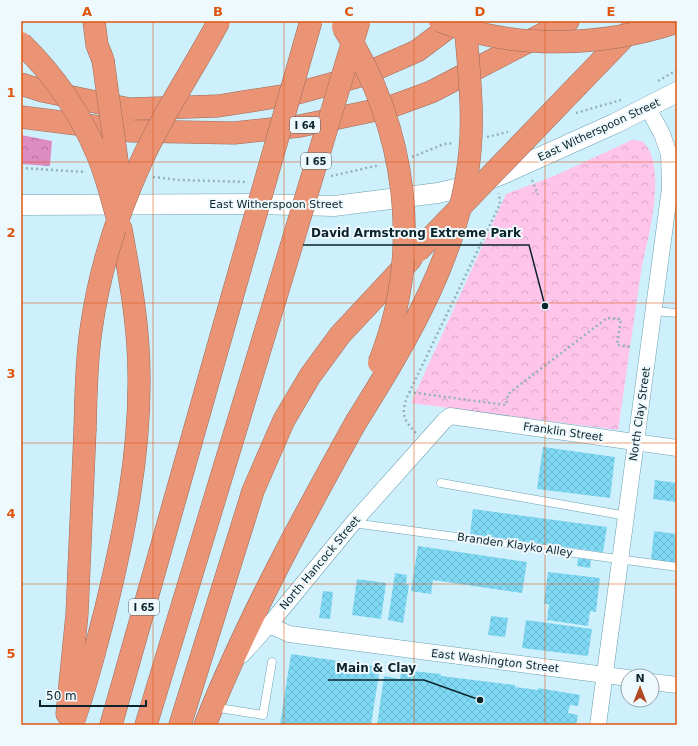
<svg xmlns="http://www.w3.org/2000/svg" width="698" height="746" viewBox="0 0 698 746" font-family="'DejaVu Sans',sans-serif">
<defs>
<pattern id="forest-crowns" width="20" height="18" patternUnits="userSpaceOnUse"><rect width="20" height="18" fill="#dc8cc2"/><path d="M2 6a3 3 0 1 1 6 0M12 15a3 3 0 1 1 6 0" fill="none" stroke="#b1729e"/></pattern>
<pattern id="park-crowns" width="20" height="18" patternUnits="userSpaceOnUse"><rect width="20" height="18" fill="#ffc4ea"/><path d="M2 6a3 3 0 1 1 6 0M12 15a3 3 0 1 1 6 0" fill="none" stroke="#d9a8c9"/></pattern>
<pattern id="building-cross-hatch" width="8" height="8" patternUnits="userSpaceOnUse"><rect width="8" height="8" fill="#7fd9f5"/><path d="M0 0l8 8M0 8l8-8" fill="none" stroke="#6cbad2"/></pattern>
</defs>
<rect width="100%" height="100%" fill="#cef0fc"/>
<path fill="url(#forest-crowns)" d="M21,135L52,141L50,166L21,164Z"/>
<path fill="url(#park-crowns)" d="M632,140L642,141C668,164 649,235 642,265L618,430L411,403L506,194L554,176Z"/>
<g fill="url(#building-cross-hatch)">
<path d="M543,447L615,457L610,498L537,489Z"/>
<path d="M655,480L677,483V502L653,499Z"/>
<path d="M473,509L607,527L603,552L470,534Z"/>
<path d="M654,531L677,534V563L651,560Z"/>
<path d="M418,546L527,562L522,593L433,580L431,594L411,591Z"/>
<path d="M578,558L591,560L590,568L577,566Z"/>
<path d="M548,572L600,578L596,612L590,611L588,626L547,620L549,604H544Z"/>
<path d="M395,573L407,575L406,584L409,585L403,623L388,620Z"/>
<path d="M357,579L386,583L381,619L352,615Z"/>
<path d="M323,591L333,592L330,619L319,618Z"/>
<path d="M491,616L508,618L505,637L488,635Z"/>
<path d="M526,620L592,629L588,656L522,648Z"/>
<path d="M291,654L380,667L371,725H280Z"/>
<path d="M401,670L441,674V676L515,685V687L538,690V688L580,695L578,706L570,705L568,713L578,715L576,725H377L384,676L400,679Z"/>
</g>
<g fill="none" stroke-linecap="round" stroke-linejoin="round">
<g stroke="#69a1b3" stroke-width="9">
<g id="service">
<path d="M654,311L677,313"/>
<path d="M441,483L627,516"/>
<path d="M353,523L677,567"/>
<path d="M219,708L263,715L272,662"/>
</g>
</g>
<g stroke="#69a1b3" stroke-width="17">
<g id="minor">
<path d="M269,625L289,634L628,678"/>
<path d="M242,655L269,625L353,523L444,421L450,416L677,448"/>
<path d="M652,682L677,685"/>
<path d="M598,725L670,188L669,154L662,134L648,108"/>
</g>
</g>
<g stroke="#69a1b3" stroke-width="21">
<path id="tertiary" d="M21,205L252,204L334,206L438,193L477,184L505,173L616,123L677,92"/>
</g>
<g stroke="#9d6c5b" stroke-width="23">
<g id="motorway">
<path d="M94,21L97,45L103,60"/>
<path d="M21,84L43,91L129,109L218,106L294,94L360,76L417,51L457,21"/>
<path d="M578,85L634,27"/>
<path d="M21,117L132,131L234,133L300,126L390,107L431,92L568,21"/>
<path d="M67,714L77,614L85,430"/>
<path d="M72,725C86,688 95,650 105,612C124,534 140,456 139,376C139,326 130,278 121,229"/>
<path d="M111,725L231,301"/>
<path d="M146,725L275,300"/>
<path d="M180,725L253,491L284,420L310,376L340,335L411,259"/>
<path d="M205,725C247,620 301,521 356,422"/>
</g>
</g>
<g stroke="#93b2bc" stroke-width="2.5" stroke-dasharray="2 3" stroke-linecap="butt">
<path d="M658,81L677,70"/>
<path d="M576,113L621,100"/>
<path d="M487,137L508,132"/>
<path d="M412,157L444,144L453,143"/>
<path d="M21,168L86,172"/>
<path d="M331,176L380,165"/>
<path d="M153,177L180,180L248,182"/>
<path d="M532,180L538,195"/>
<path d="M409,392L506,405L508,394L607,318L621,319L617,345L632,347"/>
<path d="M416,433C403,419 401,415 407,397L500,204L499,193"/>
</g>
<use href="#service" stroke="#fff" stroke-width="8"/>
<use href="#minor" stroke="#fff" stroke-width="16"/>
<use href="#tertiary" stroke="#fff" stroke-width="20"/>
<use href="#motorway" stroke="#eb9375" stroke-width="22"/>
<g stroke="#9d6c5b" stroke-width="23" stroke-linecap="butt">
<g id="motorway-bridge">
<path d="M440,21C514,50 602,47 677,22"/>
<path d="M343,27C407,128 424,251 379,363"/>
<path d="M21,43C54,75 80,112 98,156C107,177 112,201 119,223"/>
<path d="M103,60L118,168L119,196"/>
<path d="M418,251L578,85"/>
<path d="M275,300L359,21"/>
<path d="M231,301L311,21"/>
<path d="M356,422C408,339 461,251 470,151C474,108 468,64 465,21"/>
<path d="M85,430C86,397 86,363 91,330C99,272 117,215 141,162C163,113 194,68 219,21"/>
</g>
</g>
<use href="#motorway-bridge" stroke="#eb9375" stroke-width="22"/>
</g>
<path fill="none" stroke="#dd560e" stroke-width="1" stroke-opacity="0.55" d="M153,21V725M284,21V725M414,21V725M545,21V725M21,162H677M21,303H677M21,443H677M21,584H677"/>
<g text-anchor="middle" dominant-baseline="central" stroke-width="4" stroke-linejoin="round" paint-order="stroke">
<g fill="#eef9fd" stroke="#4f6369" stroke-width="1">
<rect x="290" y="117" width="30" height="16" rx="3"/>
<rect x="301" y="153" width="30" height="16" rx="3"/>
<rect x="129" y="599" width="30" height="16" rx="3"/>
</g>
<g font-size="10" font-weight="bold" fill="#0b232a">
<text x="305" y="125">I 64</text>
<text x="316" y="161">I 65</text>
<text x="144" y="607">I 65</text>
</g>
<g font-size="11" fill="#0b232a" stroke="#eef9fd">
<text transform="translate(599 130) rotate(-25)">East Witherspoon Street</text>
<text x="276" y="204">East Witherspoon Street</text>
<text transform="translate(640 414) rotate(-82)">North Clay Street</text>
<text transform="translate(563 432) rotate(8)">Franklin Street</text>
<text transform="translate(515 545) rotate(8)">Branden Klayko Alley</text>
<text transform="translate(320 563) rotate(-50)">North Hancock Street</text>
<text transform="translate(495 661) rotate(7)">East Washington Street</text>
</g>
</g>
<path fill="none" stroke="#0b232a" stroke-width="1.5" d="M545 306L529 245H303M480 700L424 680H328"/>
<g fill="#0b232a" stroke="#eef9fd" stroke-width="1.5">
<circle cx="545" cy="306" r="4"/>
<circle cx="480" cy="700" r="4"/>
</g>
<g font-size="12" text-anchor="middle" font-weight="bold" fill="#0b232a" stroke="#eef9fd" stroke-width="4" stroke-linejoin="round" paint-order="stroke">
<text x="416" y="237">David Armstrong Extreme Park</text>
<text x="376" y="672">Main &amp; Clay</text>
</g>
<rect width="698" height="746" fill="none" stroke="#eef9fd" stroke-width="44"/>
<g transform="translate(640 688)"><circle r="19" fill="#eef9fd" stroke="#93a3a9"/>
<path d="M0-3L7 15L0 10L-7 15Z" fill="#b14a23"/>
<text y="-6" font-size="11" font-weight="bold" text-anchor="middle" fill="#0b232a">N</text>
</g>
<path d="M40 700v6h106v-6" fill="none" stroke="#0b232a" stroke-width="2"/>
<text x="46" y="700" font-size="12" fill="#0b232a" stroke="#eef9fd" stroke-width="3" paint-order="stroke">50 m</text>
<rect x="22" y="22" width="654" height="702" fill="none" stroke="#dd560e" stroke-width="1.5"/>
<g font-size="13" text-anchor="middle" font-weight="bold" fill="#dd560e">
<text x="87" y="16">A</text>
<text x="218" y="16">B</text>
<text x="349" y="16">C</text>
<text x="480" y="16">D</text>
<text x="611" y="16">E</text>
<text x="11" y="97">1</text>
<text x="11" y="237">2</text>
<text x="11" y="378">3</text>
<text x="11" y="518">4</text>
<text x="11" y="658">5</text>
</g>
</svg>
